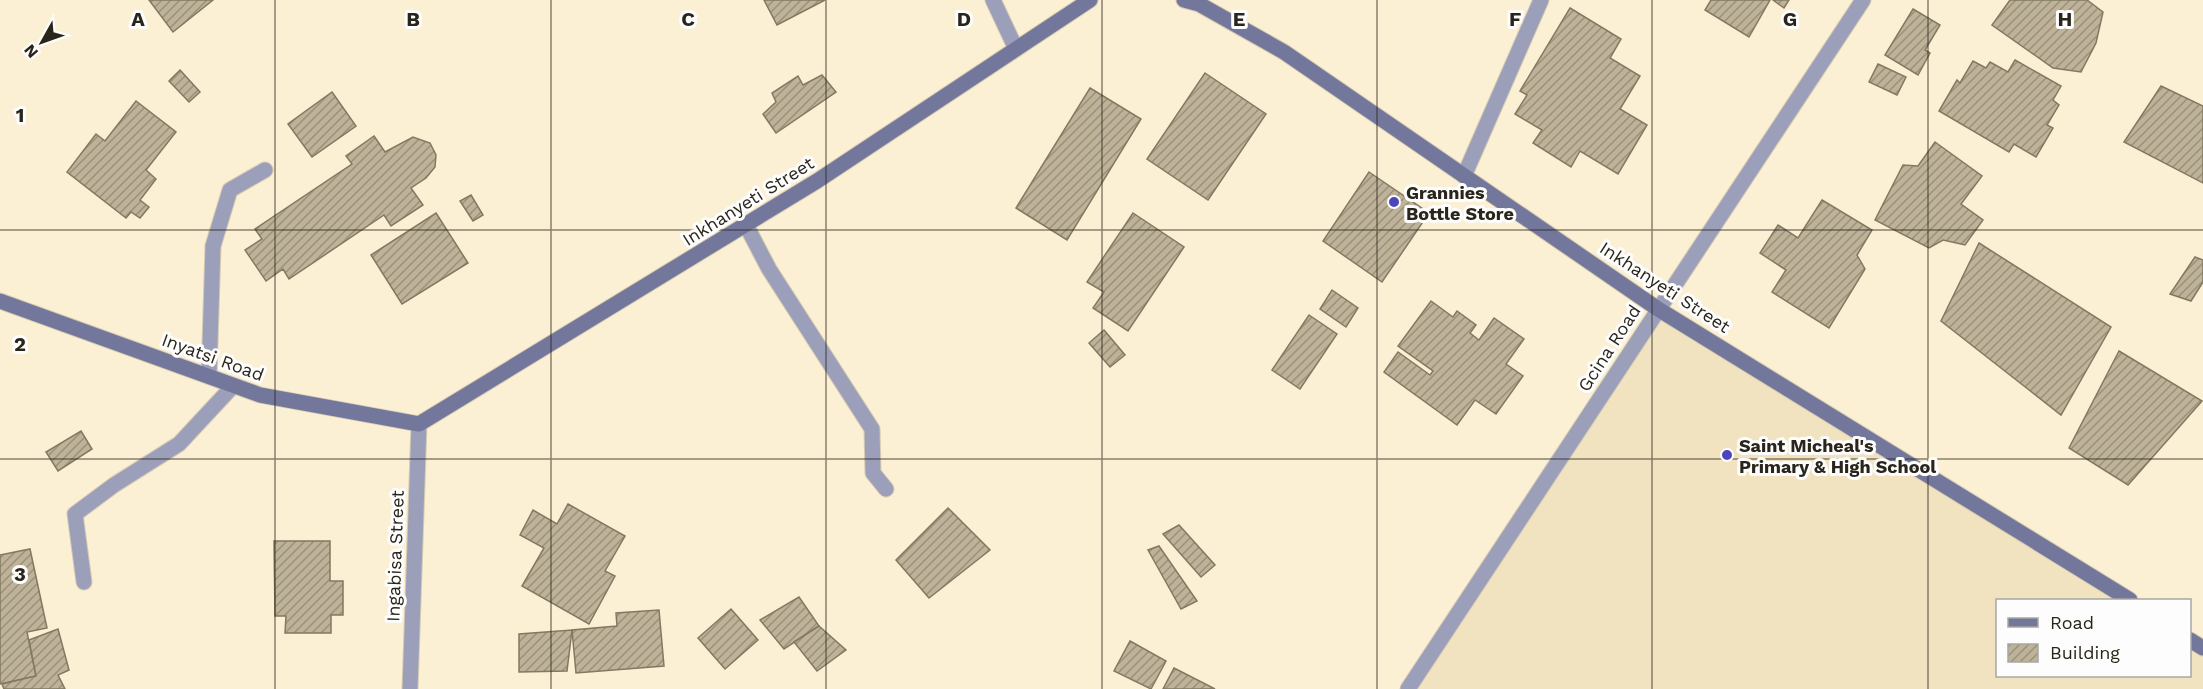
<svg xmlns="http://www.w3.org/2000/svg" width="2203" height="689" viewBox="0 0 2203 689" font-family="'Work Sans',sans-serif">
<defs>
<pattern id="building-hatch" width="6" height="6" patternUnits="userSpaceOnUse" patternTransform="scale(1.5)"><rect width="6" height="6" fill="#beb399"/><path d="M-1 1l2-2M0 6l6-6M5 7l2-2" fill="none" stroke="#9a917c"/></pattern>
</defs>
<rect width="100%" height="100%" fill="#fbefd4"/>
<path fill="#f1e3c0" d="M1658,309L2125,600H1998V676H2190V641L2203,649V689H1408Z"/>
<g fill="url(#building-hatch)" stroke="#837960" stroke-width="1.5">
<path d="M149,0H213L173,32Z"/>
<path d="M764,0H825L777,25Z"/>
<path d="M1711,0H1770L1749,37L1705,10Z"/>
<path d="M1773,0H1789L1784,8Z"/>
<path d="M2010,0H2087L2103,12L2096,43L2081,72L2053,68L1992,25Z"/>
<path d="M1570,8L1621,39L1610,58L1640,76L1620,109L1647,125L1618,174L1580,151L1571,167L1533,143L1542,130L1515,114L1527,95L1520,91Z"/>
<path d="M1913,9L1940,25L1925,50L1930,53L1918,75L1885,55Z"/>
<path d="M2015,60L2061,86L2053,100L2059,105L2047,125L2053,128L2036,157L2014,144L2009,152L1939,111L1957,80L1960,83L1973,61L1986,68L1990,62L2008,72Z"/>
<path d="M1878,64L1906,77L1897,95L1869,82Z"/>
<path d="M180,70L200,92L189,102L169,81Z"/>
<path d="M1205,73L1266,114L1208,200L1147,159Z"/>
<path d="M822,75L836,92L776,133L763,114L776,102L772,93L798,76L803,85Z"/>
<path d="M2161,86L2203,106V183L2124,142Z"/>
<path d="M1090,88L1141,119L1067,240L1016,208Z"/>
<path d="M332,92L356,126L312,157L288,124Z"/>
<path d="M136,101L176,132L146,170L156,179L140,200L149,207L140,218L131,212L126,218L67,172L96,134L105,141Z"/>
<path d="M374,136L385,152L413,137L430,143L436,155L435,167L426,178L411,188L423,205L391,226L384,215L289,279L283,269L266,281L245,250L262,239L255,229L352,164L346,156Z"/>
<path d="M1935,142L1982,176L1961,204L1983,220L1965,245L1943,240L1929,248L1875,220L1903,165L1918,166Z"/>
<path d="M1369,172L1429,213L1382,282L1323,241Z"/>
<path d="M471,195L483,215L473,221L460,201Z"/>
<path d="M1822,200L1872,230L1857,255L1865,269L1829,328L1772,292L1786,270L1760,253L1778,225L1798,238Z"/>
<path d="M436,213L468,263L402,304L371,255Z"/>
<path d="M1133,213L1184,247L1128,331L1093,308L1104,292L1087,282Z"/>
<path d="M1979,243L2111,327L2061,415L1941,321Z"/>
<path d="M2195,257L2203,260V282L2191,301L2170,294Z"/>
<path d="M1332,290L1358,308L1346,327L1320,309Z"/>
<path d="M1431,301L1453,317L1457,311L1476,325L1470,333L1479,340L1494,318L1524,339L1506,364L1523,376L1496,414L1475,400L1457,425L1384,372L1398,352L1430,375L1433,371L1398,346Z"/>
<path d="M1309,315L1337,334L1300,389L1272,370Z"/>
<path d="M1104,330L1125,355L1110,367L1089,343Z"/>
<path d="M2119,351L2202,401L2128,485L2069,448Z"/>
<path d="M81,431L92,449L58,471L46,452Z"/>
<path d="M568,504L625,536L605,571L615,576L589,624L522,586L544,548L520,535L533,510L557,524Z"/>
<path d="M948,508L990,550L929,598L896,560Z"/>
<path d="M1179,525L1215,565L1201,577L1163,534Z"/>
<path d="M274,541H330V581H343V615H331V633H285L286,616H275Z"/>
<path d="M1159,546L1197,601L1181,609L1148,550Z"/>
<path d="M30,549L47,628L27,632L36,676L0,684V555Z"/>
<path d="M799,597L819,626L784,649L760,620Z"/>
<path d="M731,609L758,640L725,669L698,638Z"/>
<path d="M659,610L664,666L576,673L572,630L617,626L616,613Z"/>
<path d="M819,626L846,650L817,671L794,642Z"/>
<path d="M58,629L69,670L58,675L65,689H4L2,684L36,676L29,640Z"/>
<path d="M572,630L567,671L519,672V634Z"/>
<path d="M1130,641L1166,661L1151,689L1114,671Z"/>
<path d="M1174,668L1215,689H1163Z"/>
</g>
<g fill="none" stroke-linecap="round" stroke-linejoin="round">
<g stroke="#d5cbb3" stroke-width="17">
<g id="street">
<path d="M993,0L1016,49"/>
<path d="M1464,176L1541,0"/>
<path d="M746,225L769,269L872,429L873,473L886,489"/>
<path d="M209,376L213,246L230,190L265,170"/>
<path d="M84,582L75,514L114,485L179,444L233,386"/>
<path d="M410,689L419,424"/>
<path d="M1408,689L1863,0"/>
</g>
</g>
<g stroke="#d5cbb3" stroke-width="17">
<g id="secondary">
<path d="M1184,0L1199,4L1284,52L1658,309L2130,600"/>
<path d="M0,301L260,395L419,424L817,181L1090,0"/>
<path d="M2190,640L2203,648"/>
</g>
</g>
<use href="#street" stroke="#9c9fb9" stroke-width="15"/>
<use href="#secondary" stroke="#73779c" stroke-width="15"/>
</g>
<path fill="none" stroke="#29251a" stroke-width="1.5" stroke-opacity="0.55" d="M275,0V689M551,0V689M826,0V689M1102,0V689M1377,0V689M1652,0V689M1928,0V689M0,230H2203M0,459H2203"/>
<g fill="#4c44ba" stroke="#fdfdfd" stroke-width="2">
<circle cx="1394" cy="202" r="6"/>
<circle cx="1727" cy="455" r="6"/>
</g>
<g text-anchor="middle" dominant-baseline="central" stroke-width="6" stroke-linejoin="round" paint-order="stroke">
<g font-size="18" font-weight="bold" fill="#29251a" stroke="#fdfdfd" text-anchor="start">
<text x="1406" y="192">Grannies<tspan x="1406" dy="21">Bottle Store</tspan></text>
<text x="1739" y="445">Saint Micheal's<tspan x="1739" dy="21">Primary &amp; High School</tspan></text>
</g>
<g font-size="18" fill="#29251a" stroke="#fdfdfd">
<text transform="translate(748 201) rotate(-32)">Inkhanyeti Street</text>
<text transform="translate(1665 287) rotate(33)">Inkhanyeti Street</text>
<text transform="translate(1609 348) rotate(-57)">Gcina Road</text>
<text transform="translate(213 357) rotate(20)">Inyatsi Road</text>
<text transform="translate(395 556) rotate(-88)">Ingabisa Street</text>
</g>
</g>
<g font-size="20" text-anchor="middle" font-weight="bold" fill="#29251a" stroke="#fdfdfd" stroke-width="6" stroke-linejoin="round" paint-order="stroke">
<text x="138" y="26">A</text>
<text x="413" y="26">B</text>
<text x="688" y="26">C</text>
<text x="964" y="26">D</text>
<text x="1239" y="26">E</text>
<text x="1515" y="26">F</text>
<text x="1790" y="26">G</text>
<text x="2065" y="26">H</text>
<text x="20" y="122">1</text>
<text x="20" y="351">2</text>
<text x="20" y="581">3</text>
</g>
<rect x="1996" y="599" width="195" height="78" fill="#fdfdfd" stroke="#a8a7a2" stroke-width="1.5"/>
<rect x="2008" y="618" width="30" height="9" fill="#73779c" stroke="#a8a7a2" stroke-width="1.5"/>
<text x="2050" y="629" font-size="18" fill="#29251a">Road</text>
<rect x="2008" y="644" width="30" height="18" fill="url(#building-hatch)" stroke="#a8a7a2" stroke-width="1.5"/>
<text x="2050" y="659" font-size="18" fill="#29251a">Building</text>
<g transform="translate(42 42) rotate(230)" stroke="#fdfdfd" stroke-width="4.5" paint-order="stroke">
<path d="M0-4.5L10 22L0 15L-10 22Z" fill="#29251a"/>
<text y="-9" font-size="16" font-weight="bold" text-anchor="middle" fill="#29251a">N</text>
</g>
</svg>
